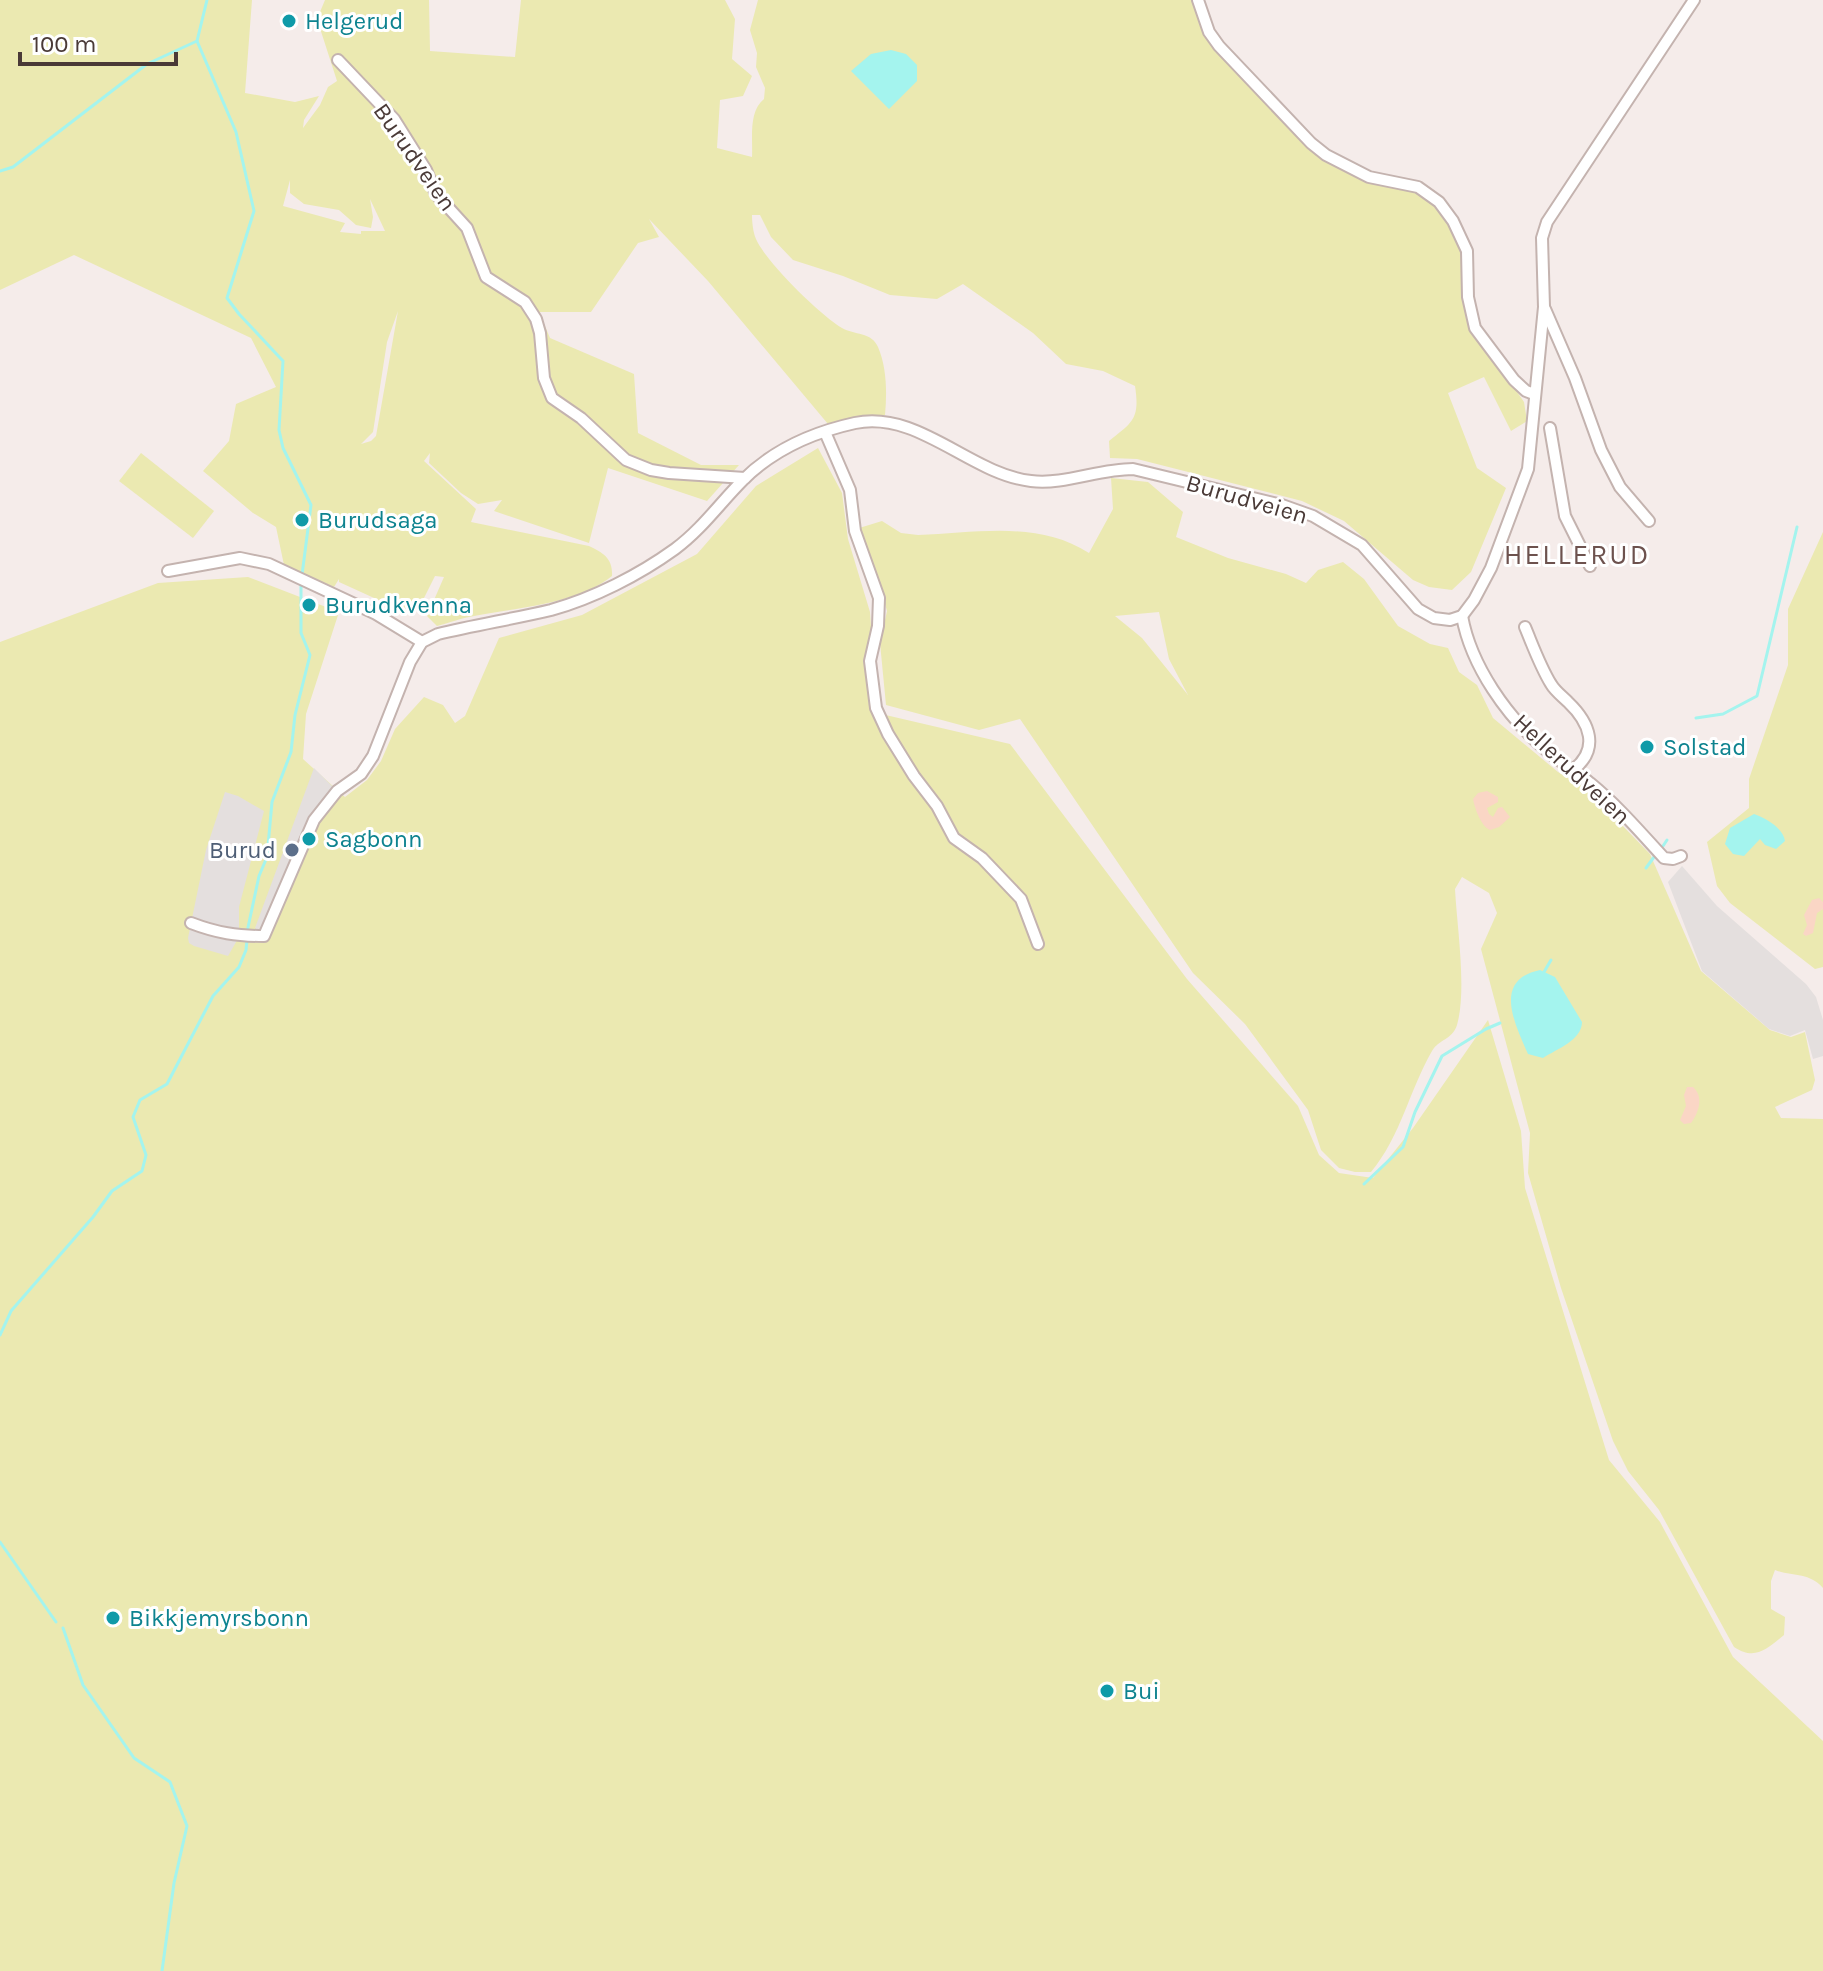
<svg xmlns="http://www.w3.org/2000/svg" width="1823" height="1971" viewBox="0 0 1823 1971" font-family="Karla,sans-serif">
<rect width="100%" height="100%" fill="#f5ecea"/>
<g fill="#ebe9b1" fill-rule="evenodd">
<path d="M0,0H252L245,93L295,102L319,96L304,120L303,128L320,105L328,87L337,81L317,19L325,0H429L430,51L515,57L521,0H725L735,19L732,59L752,76L743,96L720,100L717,148L752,157C753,139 748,112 764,99L765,88L756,67L757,53L750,30L758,0H1196L1215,47L1312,150L1328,162L1347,172L1364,180L1419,192L1439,206L1462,238L1467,319L1524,402L1527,421L1511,431L1484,377L1448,393L1477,468L1506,488L1471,572L1452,590L1429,587L1413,580L1344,521L1302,501L1137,459L1110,458L1109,441C1133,422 1140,419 1135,386L1103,371L1066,364L1033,333L963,284L937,299L890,295L843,276L793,260L771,237L760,215H752C752,222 753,232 756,239C766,262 820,315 842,328C854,335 872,332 878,347C887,368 887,393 885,415L859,416L828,424L708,281L649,219L659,237L638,243L591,312H539L550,338L634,374L638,433L701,465H739L707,501L608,468L589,543L494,511L502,500L478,504L461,493L429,463L430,453L424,461L476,509L471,522L589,546C604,553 613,559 612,576C578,604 515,608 474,616C461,618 449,623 437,626L427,616L444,577L435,576L420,606L407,613L339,582V579L334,587L284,565L276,527L253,513L203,471L229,441L236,404L276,387L251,338L74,255L0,290ZM290,180V193L304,204L339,210L356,225L371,228L373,217L370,199L385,231H361V234L340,232L345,223L283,206ZM398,311L376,436L371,441L361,444L373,432L387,342Z"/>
<path d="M818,448L842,493L848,539L870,612L877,713L1010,744L1187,979L1298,1106L1319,1155L1339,1173L1373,1178L1413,1128L1488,1020L1521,1131L1525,1188L1609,1460L1660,1522L1733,1657L1823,1741V1971H0V642L158,583L248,577L339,612L306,714L303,759L345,797L367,780L381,761L395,729L424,697L443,705L455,723L465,716L499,638L582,615L697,554L756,486Z"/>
<path d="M141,453L214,511L193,538L119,481Z"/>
<path d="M1111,478L1148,482L1183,512L1176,537L1228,558L1286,574L1306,583L1318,570L1343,562L1364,579L1398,626L1430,644L1448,648L1459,672L1477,685L1493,718L1558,772L1587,789L1650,854L1701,971L1770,1030L1791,1037L1805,1032L1815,1080L1812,1090L1775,1107L1781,1118L1823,1119V1588C1809,1572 1793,1577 1775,1570L1771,1581V1609L1785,1617L1784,1635C1767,1649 1755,1661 1734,1647L1659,1510L1628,1471L1613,1441L1561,1288L1528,1173L1530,1133L1481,949L1497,913L1489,893L1462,877L1455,889C1457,927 1467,990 1457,1025C1452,1040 1439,1039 1432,1051C1409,1091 1401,1136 1371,1172H1355L1339,1168L1321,1150L1308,1110L1245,1024L1193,973L1020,719L979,730L886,705L880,643L887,611L873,564L856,529L882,521L901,533L918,535C976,533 1038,520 1089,553L1113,509ZM1159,612L1169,659L1188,695L1142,638L1115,616Z"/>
<path d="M1823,532V967L1815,969L1730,903L1717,886L1707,842L1749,808V779L1788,665V609Z"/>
</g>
<g fill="#fad6c5">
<path d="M1487,791L1498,797V802L1487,808L1489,814L1493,817L1498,808L1502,807L1510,817L1499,827L1490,830C1481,826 1475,809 1473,799L1478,793Z"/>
<path d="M1819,898L1823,902V909L1817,913L1813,933L1806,936L1803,934L1807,925L1804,915L1812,900Z"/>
<path d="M1687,1087H1693C1704,1097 1699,1112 1691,1123L1684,1124L1680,1120L1686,1106L1684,1095Z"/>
</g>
<g fill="#e4dfde">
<path d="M314,768L337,791L314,820L264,936L255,928Z"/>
<path d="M225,792L238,796L264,811L239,907V937L228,956L194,946L189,943L188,938L206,850Z"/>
<path d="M1682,866L1717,906L1806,984L1816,997L1823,1020V1056L1813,1059L1805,1030L1790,1036L1769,1029L1702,971L1668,882Z"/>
</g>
<g fill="#a4f4ee">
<path d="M891,50L906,54L917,65V81L889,109L851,71L871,54Z"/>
<path d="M1754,814C1766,818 1783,828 1785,841L1776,849L1765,845L1760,839L1744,856L1733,854L1725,844L1730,828Z"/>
<path d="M1540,970L1555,977L1582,1022C1582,1040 1557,1049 1543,1058L1528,1054C1515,1024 1492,980 1540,970Z"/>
</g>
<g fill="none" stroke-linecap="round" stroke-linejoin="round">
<g stroke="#a4f4ee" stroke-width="3">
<path d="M207,0L197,41L236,132L254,211L227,298L239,314L283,361L279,430L283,448L311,505L302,575"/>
<path d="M0,171L13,167L147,64L197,41"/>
<path d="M1696,718L1723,714L1757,696L1797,527"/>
<path d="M1663,846L1667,840"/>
<path d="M1646,868L1654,857"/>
<path d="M247,932L259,876L267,857L272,802L291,752L295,715L310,655L301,633V583"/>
<path d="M1544,972L1551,960"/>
<path d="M1364,1184L1403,1147L1415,1112L1442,1056L1486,1029L1500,1023"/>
<path d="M0,1335L11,1311L93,1217L112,1191L142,1171L146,1155L133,1117L140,1100L167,1084L213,996L239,967L246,950L247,940"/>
<path d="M0,1542L56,1622"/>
<path d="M63,1628L83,1685L134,1758L170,1782L187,1826L174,1883L162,1971"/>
</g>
<g stroke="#c4b3af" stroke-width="14">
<g id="minor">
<path d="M1198,0L1209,32L1219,46L1311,143L1326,155L1369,177L1418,187L1439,202L1453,221L1467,251L1468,297L1475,328L1514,380L1526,391L1534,394"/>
<path d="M338,60L394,119L426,170L436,194L467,228L486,277L525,302L536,319L540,333L544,378L552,398L581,418L626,460L651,470L669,473L745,478"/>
<path d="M1545,309L1575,378L1601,450L1620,487L1649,521"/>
<path d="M1550,428L1565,516L1590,566"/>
<path d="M825,432L850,490L855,531L879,598L878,626L870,661L876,708L888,734L914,776L937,806L954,838L982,858L1021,899L1038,944"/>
<path d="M168,571L240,558L269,564L376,614L422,642"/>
<path d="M1462,616C1471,666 1507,717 1546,750C1560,762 1576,771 1590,783C1617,805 1640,832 1664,858L1673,859L1681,856"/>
<path d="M1525,627C1533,646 1540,666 1551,684C1555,691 1562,696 1568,702C1590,723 1600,749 1573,770"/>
<path d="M191,923C217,933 237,936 264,936L314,820L337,791L361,774L373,756L410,662L422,642L438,634C475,625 513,619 551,610C594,598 639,575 675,549C702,529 720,503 743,480C773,450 814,432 855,423C919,410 970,474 1031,481C1065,485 1098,469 1133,469L1282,505L1313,516L1362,545L1418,609L1434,618L1450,620L1462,616L1474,600L1491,568L1528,469L1544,307L1542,238L1547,222L1694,0"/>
</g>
</g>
<use href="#minor" stroke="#fff" stroke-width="10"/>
</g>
<g fill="#0f9aa8" stroke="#fff" stroke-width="3">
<circle cx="289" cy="21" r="8"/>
<circle cx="302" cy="520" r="8"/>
<circle cx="309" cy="605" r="8"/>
<circle cx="1647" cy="747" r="8"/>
<circle cx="309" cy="839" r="8"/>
<circle cx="113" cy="1618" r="8"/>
<circle cx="1107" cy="1691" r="8"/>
</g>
<circle fill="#5c6f8a" stroke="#fff" stroke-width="3" cx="292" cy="850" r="8"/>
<g text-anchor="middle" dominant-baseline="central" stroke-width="6" stroke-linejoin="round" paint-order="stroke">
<g font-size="24" fill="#0d838f" stroke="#fff" text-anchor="start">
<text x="305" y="21">Helgerud</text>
<text x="318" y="520">Burudsaga</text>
<text x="325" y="605">Burudkvenna</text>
<text x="1663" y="747">Solstad</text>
<text x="325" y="839">Sagbonn</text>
<text x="129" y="1618">Bikkjemyrsbonn</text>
<text x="1123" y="1691">Bui</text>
</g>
<g font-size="24" fill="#4a3a37" stroke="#fff">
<text transform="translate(415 157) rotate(55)">Burudveien</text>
<text transform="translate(1247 499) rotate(16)">Burudveien</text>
<text transform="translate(1572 769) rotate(43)">Hellerudveien</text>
</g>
<g font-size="24" fill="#4e5e75" stroke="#fff" text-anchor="end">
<text x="276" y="850">Burud</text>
</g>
<g font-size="28" letter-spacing="2" fill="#6d524e" stroke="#fff">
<text x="1577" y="554">HELLERUD</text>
</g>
</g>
<path d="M20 52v12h156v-12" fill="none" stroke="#4a3a37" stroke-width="4"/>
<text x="32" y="52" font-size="24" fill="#4a3a37" stroke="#ffffff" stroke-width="6" paint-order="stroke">100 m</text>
</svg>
